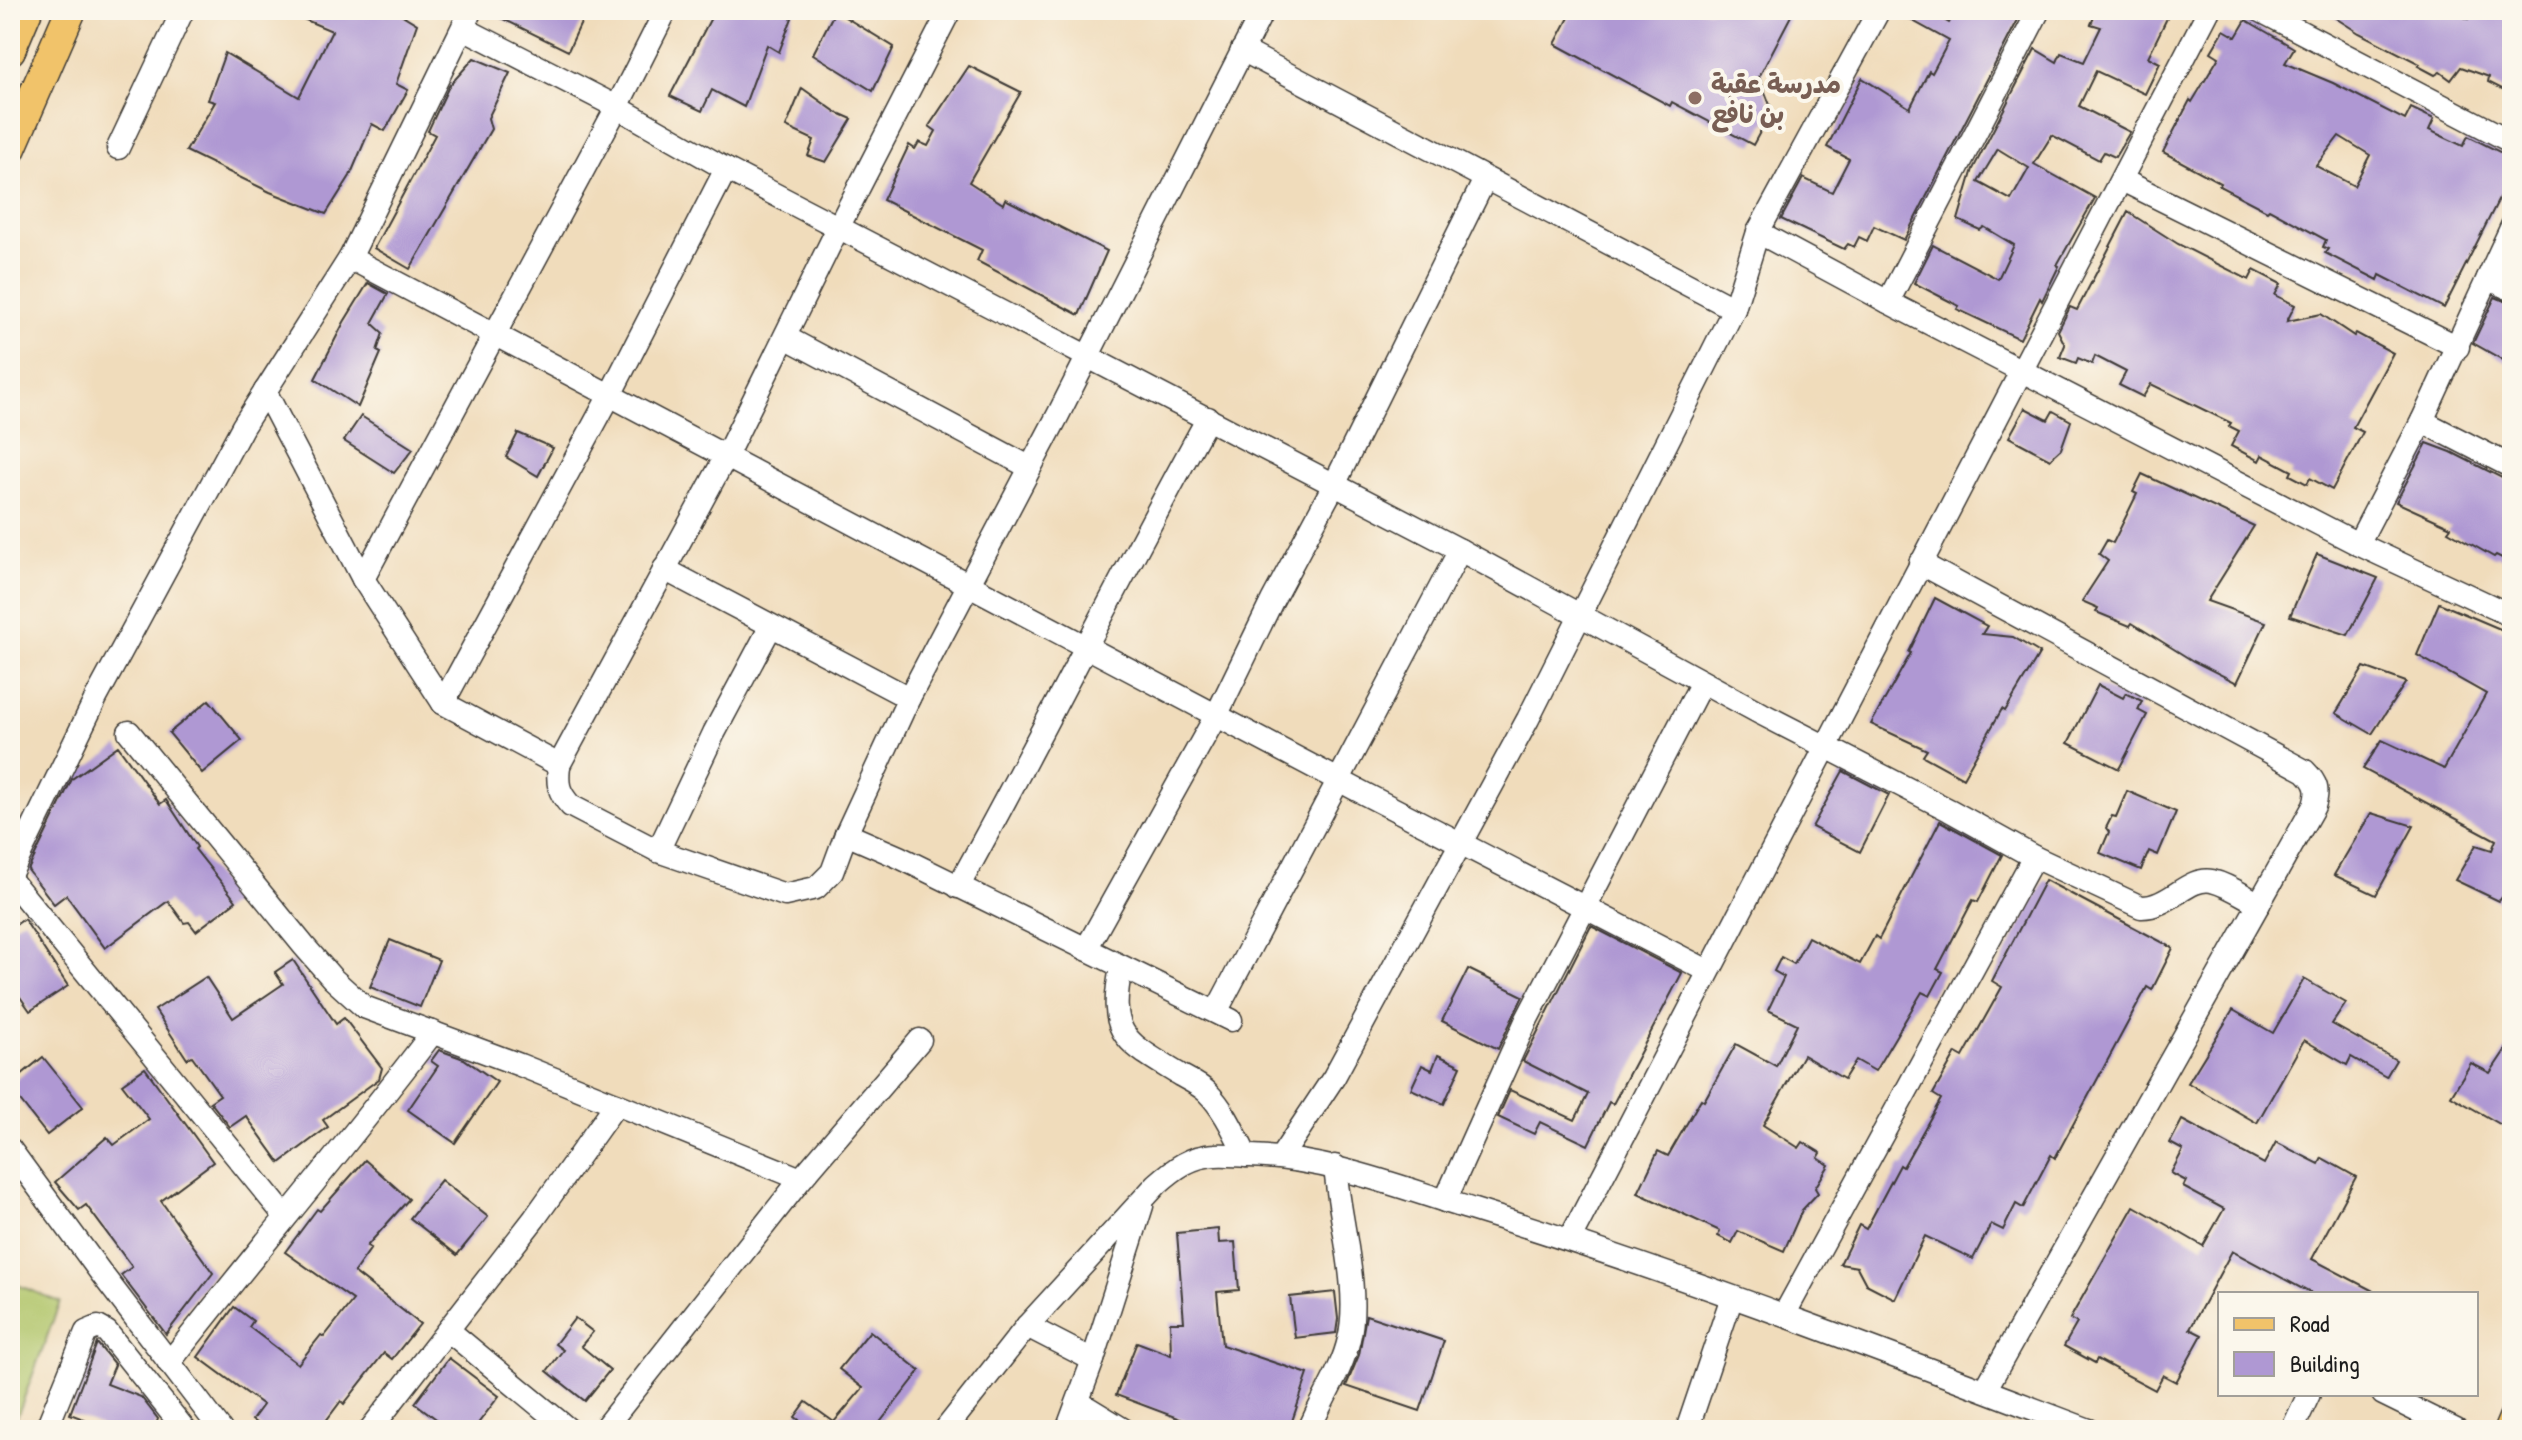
<svg xmlns="http://www.w3.org/2000/svg" width="2522" height="1440" viewBox="0 0 2522 1440" font-family="'Patrick Hand','Playpen Sans Arabic',sans-serif">
<rect width="100%" height="100%" fill="#fbf7ec"/>
<filter id="ink" filterUnits="userSpaceOnUse"><feTurbulence type="fractalNoise" baseFrequency=".0125" numOctaves="2"/><feDisplacementMap in="SourceGraphic" scale="16" xChannelSelector="R" yChannelSelector="G"/><feConvolveMatrix kernelMatrix="1 2 1 2 8 2 1 2 1" color-interpolation-filters="sRGB"/></filter>
<filter id="wash" filterUnits="userSpaceOnUse"><feTurbulence type="fractalNoise" baseFrequency=".006" numOctaves="4" result="noise"/><feDisplacementMap in="SourceGraphic" scale="32" xChannelSelector="R" yChannelSelector="G"/><feGaussianBlur stdDeviation="1.8" result="paint"/><feColorMatrix in="noise" values="0 0 0 0 0 0 0 0 0 0 0 0 0 0 0 0 0 1.4 0 .05"/><feComposite in="paint" operator="in"/></filter>
<g filter="url(#wash)">
<rect width="100%" height="100%" fill="#f0dcbb"/>
<path fill="#b0c569" stroke="#667042" stroke-width="2" d="M10,1282L60,1302L12,1430H10Z"/>
<g id="blocks">
<g fill="#af98d3" fill-rule="evenodd">
<path d="M282,10H394L417,24L396,84L408,90L385,131L372,124L350,176L326,214L270,192L186,151L215,102L208,100L225,53L299,97L332,31Z"/>
<path d="M485,10H587L568,51Z"/>
<path d="M715,10H795L779,52L767,45L744,107L712,90L702,111L670,96Z"/>
<path d="M1573,10H1794L1759,77L1772,110L1753,145L1672,102L1670,106L1555,44Z"/>
<path d="M1893,10H1926L1949,23L1956,10H2023L1904,240L1874,226L1867,241L1859,237L1854,247L1848,244L1844,249L1781,219L1803,178L1832,192L1849,159L1827,147L1862,78L1910,108L1929,71L1932,73L1949,41Z"/>
<path d="M2097,10H2171L2148,57L2160,63L2145,94L2096,71L2079,106L2130,132L2115,157L2104,152L2099,160L2052,135L2034,164L2095,198L2057,265L2059,266L2042,301L2040,298L2020,339L1957,309L1959,306L1914,283L1933,245L1998,279L2014,245L1984,227L1980,230L1958,220L1973,169L2035,49L2057,62L2061,53L2084,62L2101,27L2091,24ZM1998,149L2029,168L2011,200L1978,182Z"/>
<path d="M2323,10H2451L2468,19L2474,10H2512V94L2488,82L2489,77L2461,67L2451,80L2440,72L2435,75L2418,66L2420,64L2359,33Z"/>
<path d="M835,11L894,47L873,91L813,54Z"/>
<path d="M2246,20L2294,48L2285,63L2333,83L2405,120L2411,108L2434,119L2429,130L2463,146L2468,136L2512,158V173L2444,308L2380,275L2378,280L2325,253L2328,249L2323,247L2326,240L2269,209L2267,211L2219,186L2221,183L2163,152L2190,100L2192,102L2219,57L2211,52L2224,30L2236,37ZM2339,136L2370,155L2354,186L2316,166Z"/>
<path d="M474,58L510,73L488,118L491,129L410,269L374,248L435,135L428,131L449,86Z"/>
<path d="M969,66L1021,92L969,182L1003,204L1005,199L1107,251L1079,315L977,261L982,250L883,200L909,145L915,149L919,142L928,146L936,131L929,126Z"/>
<path d="M802,88L836,112L852,119L826,162L808,156L814,140L786,127Z"/>
<path d="M2128,212L2178,244L2249,280L2254,270L2281,284L2275,295L2295,305L2287,321L2321,314L2354,336L2356,333L2393,353L2353,427L2363,432L2332,490L2310,478L2307,484L2290,475L2292,471L2262,455L2259,461L2231,446L2239,431L2229,426L2231,423L2151,384L2143,397L2119,385L2126,372L2095,356L2092,364L2078,358L2076,363L2060,357L2065,345L2058,331L2070,307L2077,310Z"/>
<path d="M368,283L388,294L372,323L383,333L377,351L381,353L358,407L315,379L344,322Z"/>
<path d="M2495,297L2512,304V365L2473,343Z"/>
<path d="M2025,408L2048,420L2053,411L2071,421L2061,449L2050,459L2009,437Z"/>
<path d="M361,416L413,449L394,473L344,441Z"/>
<path d="M518,433L553,448L538,476L506,457Z"/>
<path d="M2427,443L2451,452L2512,483V563L2496,555L2494,557L2448,531L2451,527L2396,502Z"/>
<path d="M2142,474L2254,526L2207,601L2266,622L2237,683L2193,661L2132,623L2130,626L2096,612L2098,608L2082,601L2108,561L2099,554L2107,540L2113,543L2137,494L2133,492Z"/>
<path d="M2317,554L2378,578L2348,635L2290,616Z"/>
<path d="M1935,598L1987,626L1982,634L2013,637L2040,653L2005,711L2002,709L1963,778L1923,756L1927,750L1871,724L1911,653L1909,652Z"/>
<path d="M2439,603L2512,634V884L2499,901L2455,880L2476,845L2492,850L2496,840L2363,769L2382,740L2444,769L2486,694L2417,655Z"/>
<path d="M2364,667L2406,682L2372,734L2336,713Z"/>
<path d="M2098,685L2123,698L2126,693L2142,701L2138,710L2147,715L2119,769L2068,743Z"/>
<path d="M209,700L242,740L202,773L169,733Z"/>
<path d="M118,746L160,804L166,800L197,847L195,849L236,901L196,931L189,922L184,923L168,901L105,948L66,895L54,904L28,870L72,779Z"/>
<path d="M1843,771L1889,795L1860,852L1812,827Z"/>
<path d="M2127,791L2176,812L2158,855L2149,851L2141,870L2100,853L2109,832L2106,828L2112,816L2116,817Z"/>
<path d="M2371,813L2414,826L2376,895L2334,875Z"/>
<path d="M1940,821L2002,855L1978,902L1973,900L1937,969L1943,972L1930,996L1922,992L1875,1071L1856,1060L1844,1079L1803,1055L1763,1125L1799,1148L1803,1142L1821,1153L1818,1158L1829,1165L1815,1188L1818,1193L1802,1210L1784,1251L1738,1231L1732,1243L1718,1236L1720,1231L1638,1193L1658,1151L1668,1156L1701,1099L1704,1101L1736,1044L1776,1066L1797,1024L1768,1010L1784,977L1774,971L1781,957L1794,964L1808,937L1860,964L1875,936L1879,939Z"/>
<path d="M2045,880L2173,948L2152,990L2147,987L2055,1158L2051,1155L2023,1208L2016,1204L2003,1230L1991,1224L1973,1259L1925,1236L1895,1299L1866,1284L1857,1267L1840,1264L1859,1225L1866,1229L1900,1165L1903,1167L1941,1099L1933,1094L1956,1053L1963,1057L2002,987L1992,981Z"/>
<path d="M24,919L68,986L30,1011L18,994L10,999V929Z"/>
<path d="M1591,926L1682,973L1613,1104L1609,1102L1588,1145L1540,1122L1534,1134L1498,1117L1510,1090L1575,1120L1588,1094L1523,1061Z"/>
<path d="M390,940L439,960L420,1007L370,987Z"/>
<path d="M293,960L336,1024L344,1018L382,1068L379,1079L323,1120L328,1127L280,1163L246,1116L230,1127L212,1104L210,1102L220,1095L192,1056L187,1059L155,1010L206,977L233,1018L283,984L275,972Z"/>
<path d="M1468,969L1523,996L1498,1049L1442,1021Z"/>
<path d="M2304,979L2346,1003L2332,1024L2396,1060L2386,1077L2351,1057L2347,1065L2304,1040L2257,1123L2188,1083L2233,1010L2273,1033Z"/>
<path d="M2512,1040V1131L2451,1096L2471,1063L2490,1073Z"/>
<path d="M439,1050L464,1059L497,1082L455,1143L408,1110L438,1066L431,1061Z"/>
<path d="M1438,1055L1461,1066L1444,1104L1411,1089L1422,1065L1432,1070Z"/>
<path d="M43,1057L83,1107L47,1135L10,1088V1084Z"/>
<path d="M145,1068L213,1162L161,1201L213,1273L166,1334L121,1275L132,1267L86,1205L79,1210L55,1182L107,1137L114,1145L149,1119L122,1084Z"/>
<path d="M2182,1120L2264,1164L2276,1142L2319,1164L2322,1158L2356,1177L2312,1259L2379,1294H2312L2232,1251L2190,1329L2202,1335L2176,1382L2163,1375L2155,1390L2097,1359L2095,1363L2064,1346L2077,1323L2070,1319L2134,1206L2203,1246L2224,1209L2183,1187L2186,1181L2171,1173L2183,1150L2170,1143Z"/>
<path d="M365,1160L409,1199L367,1246L371,1248L354,1272L420,1324L392,1359L384,1353L344,1404L341,1401L319,1430H265L252,1420L263,1405L198,1357L234,1307L253,1321L249,1327L298,1364L321,1335L324,1337L353,1300L285,1252L317,1209L320,1211Z"/>
<path d="M441,1180L488,1217L457,1255L410,1218Z"/>
<path d="M1218,1229L1219,1243L1235,1242L1239,1290L1217,1292L1222,1345L1308,1374L1289,1430H1197L1199,1426L1116,1395L1137,1342L1171,1355L1170,1322H1184L1177,1233Z"/>
<path d="M1335,1292L1338,1319L1336,1333L1295,1338L1290,1297Z"/>
<path d="M1366,1315L1444,1341L1420,1411L1346,1386L1359,1355Z"/>
<path d="M575,1318L593,1332L581,1346L610,1370L585,1401L547,1371L563,1350L555,1344Z"/>
<path d="M870,1331L920,1371L874,1430H791L799,1420L795,1417L806,1402L834,1422L863,1388L839,1369Z"/>
<path d="M97,1343L115,1365L107,1384L141,1397L158,1419L154,1430H112L70,1414Z"/>
<path d="M449,1358L499,1396L473,1430H451L415,1403Z"/>
</g>
</g>
</g>
<g filter="url(#ink)">
<use href="#blocks" fill-opacity="0" stroke="#3c3934" stroke-width="2"/>
<g fill="none" stroke-linecap="round" stroke-linejoin="round">
<g stroke="#3c3934" stroke-width="25">
<g id="minor">
<path d="M2259,10L2512,142"/>
<path d="M463,28L617,107L726,169L1460,550L1762,714L1949,810L2034,857L2141,907C2169,908 2188,876 2212,881C2229,885 2244,896 2259,904"/>
<path d="M1242,50L1734,309"/>
<path d="M118,148L183,10"/>
<path d="M2122,180L2458,347"/>
<path d="M1758,232L1888,302L2358,544L2512,616"/>
<path d="M350,258L1365,794L1708,971"/>
<path d="M2488,278L2512,290"/>
<path d="M1888,302L2039,10"/>
<path d="M785,337L1029,467"/>
<path d="M265,391L363,579L443,703L559,765C557,784 558,792 571,806L658,851L785,895L816,888L832,872L846,834L909,698L1058,415L1263,10"/>
<path d="M2422,421L2512,467"/>
<path d="M2358,544L2422,421L2512,226"/>
<path d="M1920,563L2305,771C2317,783 2319,790 2314,806L1985,1390"/>
<path d="M664,569L909,698"/>
<path d="M363,579L617,107L666,10"/>
<path d="M443,703L610,395L726,169"/>
<path d="M129,732L304,946L332,978L364,1007L520,1065L801,1179"/>
<path d="M559,765L726,456L839,226L950,10"/>
<path d="M846,834L899,857L1231,1020"/>
<path d="M658,851L714,733L771,626"/>
<path d="M10,875L96,698L243,426L350,258L471,10"/>
<path d="M10,879L285,1216"/>
<path d="M958,887C1044,732 1122,573 1208,418"/>
<path d="M1086,949L1217,714L1272,601L1334,485L1485,179"/>
<path d="M1121,968C1107,1037 1127,1042 1180,1075C1189,1080 1200,1085 1207,1092C1225,1110 1235,1134 1246,1156"/>
<path d="M1216,1012L1460,550"/>
<path d="M10,1149L101,1273L221,1430"/>
<path d="M1281,1157L1334,1077L1528,719L1734,309L1758,232L1879,10"/>
<path d="M1445,1201L1527,1019L1702,682"/>
<path d="M1570,1239L2209,10"/>
<path d="M1784,1315L2034,857"/>
<path d="M1027,1326L1093,1360"/>
<path d="M448,1330L569,1430"/>
<path d="M169,1363C256,1252 348,1144 433,1032"/>
<path d="M2383,1394L2456,1430"/>
<path d="M1078,1402L1124,1430"/>
<path d="M46,1430L86,1332L98,1327L107,1332L185,1430"/>
<path d="M370,1430L534,1219L616,1104"/>
<path d="M603,1430L801,1179L920,1040"/>
<path d="M945,1430L1027,1326L1157,1184C1175,1168 1191,1156 1215,1155C1227,1154 1239,1156 1251,1156C1330,1159 1399,1187 1474,1210C1682,1274 1886,1353 2089,1430"/>
<path d="M1067,1430L1093,1360L1142,1206"/>
<path d="M1309,1430C1321,1400 1342,1371 1349,1339C1361,1290 1339,1218 1335,1166"/>
<path d="M1687,1430L1732,1297"/>
<path d="M2292,1430L2309,1394"/>
</g>
</g>
<g stroke="#3c3934" stroke-width="29">
<path id="major" d="M2507,1430L2512,1418"/>
</g>
<g stroke="#3c3934" stroke-width="33">
<g id="highway">
<path d="M10,50L27,10"/>
<path d="M10,150L71,10"/>
</g>
</g>
<use href="#minor" stroke="#fff" stroke-width="22"/>
<use href="#major" stroke="#f1c36a" stroke-width="26"/>
<use href="#highway" stroke="#f1c36a" stroke-width="30"/>
</g>
</g>
<circle fill="#8d6e63" stroke="#fbf7ec" stroke-width="3" cx="1695" cy="98" r="8"/>
<g text-anchor="middle" dominant-baseline="central" stroke-width="8" stroke-linejoin="round" paint-order="stroke">
<g font-size="26" font-weight="bold" fill="#785e54" stroke="#fbf7ec" text-anchor="start">
<text x="1711" y="83">مدرسة عقبة<tspan x="1711" dy="30">بن نافع</tspan></text>
</g>
</g>
<rect width="2522" height="1440" fill="none" stroke="#fbf7ec" stroke-width="40"/>
<rect x="2218" y="1292" width="260" height="104" fill="#fbf7ec" stroke="#a29f99" stroke-width="2"/>
<rect x="2234" y="1318" width="40" height="12" fill="#f1c36a" stroke="#a29f99" stroke-width="2"/>
<text x="2290" y="1332" font-size="24" fill="#1c1c1c">Road</text>
<rect x="2234" y="1352" width="40" height="24" fill="#af98d3" stroke="#a29f99" stroke-width="2"/>
<text x="2290" y="1372" font-size="24" fill="#1c1c1c">Building</text>
</svg>
